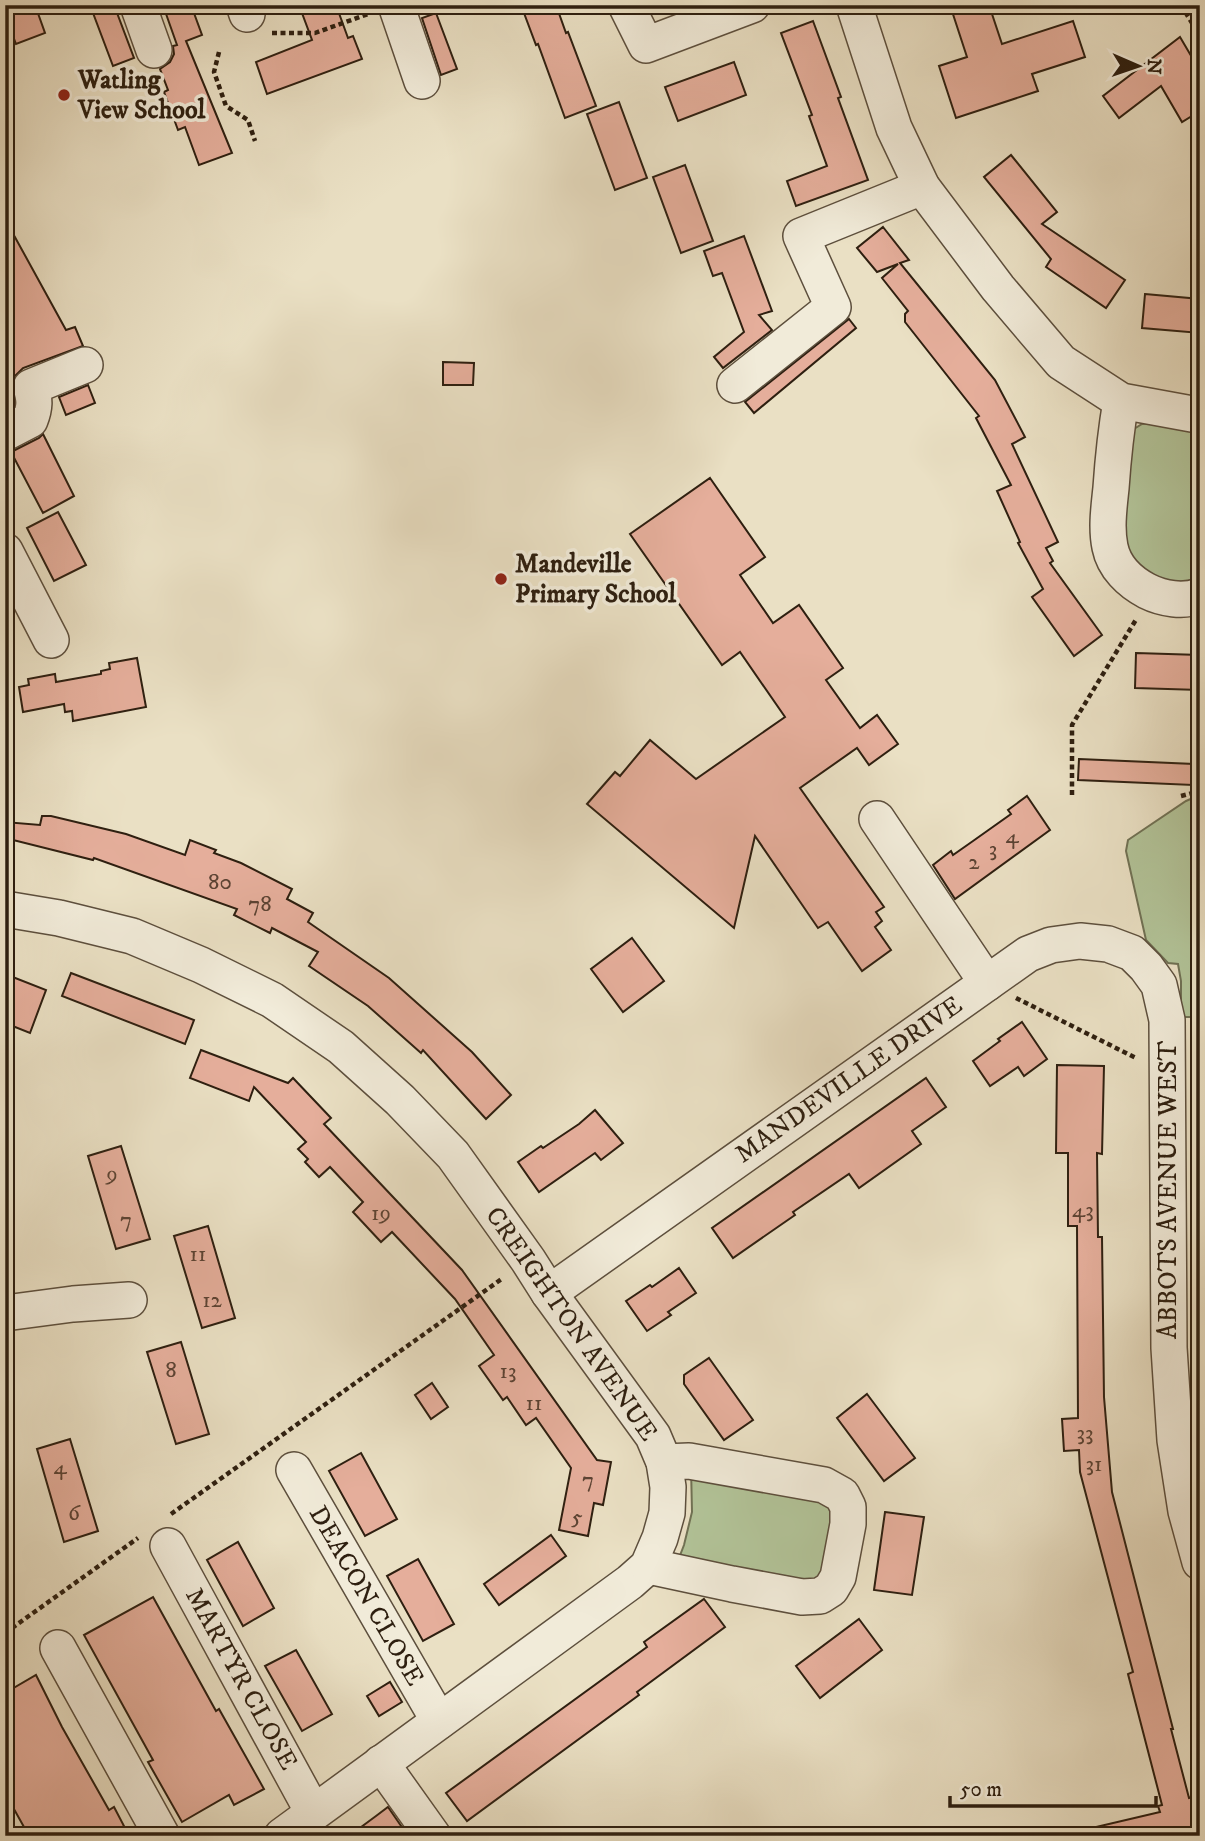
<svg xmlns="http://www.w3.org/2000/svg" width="1205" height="1841" viewBox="0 0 1205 1841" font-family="'IM FELL DW Pica',serif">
<rect width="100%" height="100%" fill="#eae0c4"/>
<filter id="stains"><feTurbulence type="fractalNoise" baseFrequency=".00286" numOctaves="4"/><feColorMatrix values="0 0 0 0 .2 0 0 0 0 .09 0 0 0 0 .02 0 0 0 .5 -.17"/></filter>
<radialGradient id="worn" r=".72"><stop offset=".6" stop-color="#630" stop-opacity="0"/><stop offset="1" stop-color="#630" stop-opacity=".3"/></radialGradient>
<g fill="#b2c398" stroke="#707154" stroke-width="2">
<path d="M1150,423L1200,430V581L1156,582L1123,552L1124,445L1134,429L1142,424Z"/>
<path d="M1200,795V985L1192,994L1191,1017H1181V981L1178,964L1168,963L1146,940L1126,851L1128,840L1186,801Z"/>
<path d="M691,1467L835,1498L834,1565L815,1586L676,1566L684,1545L692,1512Z"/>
</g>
<g fill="#e5ae9b" stroke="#2e1f10" stroke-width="2">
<path d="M31,5H35L45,33L16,44L5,15Z"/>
<path d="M90,5H114L134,58L113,66Z"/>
<path d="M166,5H191L202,35L186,41L232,153L199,165L185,127L178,130L164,92L168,90L160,69L170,62L174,54L173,46L177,45L165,11Z"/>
<path d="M299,5H336L348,38L353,36L362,59L267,94L256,62L312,40Z"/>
<path d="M521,5H556L566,33L568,32L596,106L565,118L538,44L536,45Z"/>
<path d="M950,5H989L1002,44L1073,21L1085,57L1032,74L1038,91L956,118L939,66L967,57Z"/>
<path d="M436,13L457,69L441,75L422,18Z"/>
<path d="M813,21L841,97L838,98L868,180L796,206L787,181L827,166L809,116L812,115L781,33Z"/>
<path d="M1180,37L1200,71V111L1182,122L1161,86L1119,118L1103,96Z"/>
<path d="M734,62L746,95L678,121L665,87Z"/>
<path d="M619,102L647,178L615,190L587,114Z"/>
<path d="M1011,155L1057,212L1042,224L1125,280L1106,308L1046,267L1051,259L984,177Z"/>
<path d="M685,165L713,241L681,253L653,177Z"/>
<path d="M5,219L66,330L75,327L83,346L23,368L12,379L5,362Z"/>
<path d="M883,227L909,260L900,263L995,380L1025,437L1012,444L1058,542L1046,548L1053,561L1050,563L1102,635L1074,656L1032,597L1043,589L1018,543L1020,542L997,491L1011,485L976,418L979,416L905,322V314L908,311L882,278L898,264L877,272L857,248Z"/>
<path d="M744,236L772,311L759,315L772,330L723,368L714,357L744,332L722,273L713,276L704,251Z"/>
<path d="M1145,294L1200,299V333L1142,328Z"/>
<path d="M849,319L856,328L754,413L745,402Z"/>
<path d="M443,362L474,363L473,385H443Z"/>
<path d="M88,385L95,403L66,415L59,397Z"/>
<path d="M43,434L74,496L43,513L11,452L39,438Z"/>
<path d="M710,478L765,557L740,575L773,623L799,605L843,668L826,680L860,728L877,715L898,744L869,765L857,748L800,788L884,907L876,912L882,921L875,927L891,950L862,971L828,922L818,928L755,836L734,928L587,804L615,772L620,776L650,740L696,779L785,717L740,652L722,665L630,534Z"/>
<path d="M58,512L86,565L54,581L27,528Z"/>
<path d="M1136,653L1200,655V690L1135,688Z"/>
<path d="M137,658L146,707L73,721L72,711L65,712L64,704L23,712L19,687L29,685L28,679L55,674L56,682L101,674V671L110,669L109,663Z"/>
<path d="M1079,759L1194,764L1193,785L1078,780Z"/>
<path d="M1027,796L1050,830L955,899L933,865L951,851L953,855L973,841L1011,814L1008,810Z"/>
<path d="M42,816H51L126,834L185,855L190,840L216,850L214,853L241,863L292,889L287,899L313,913L308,922L389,978L472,1052L511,1095L486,1119L423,1050L421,1053L368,1006L309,966L318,952L272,928L270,933L234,915L237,909L94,858L93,860L5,838V822L40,825Z"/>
<path d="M632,938L664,981L623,1012L591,969Z"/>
<path d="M71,973L194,1020L185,1044L62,996Z"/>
<path d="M5,974L46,990L30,1033L5,1023Z"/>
<path d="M1022,1022L1047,1059L1024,1076L1018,1067L990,1086L973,1061L1000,1041L998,1039Z"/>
<path d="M201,1050L288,1083L293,1078L331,1118L324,1124L462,1270L597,1460L611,1462L603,1505L594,1503L588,1536L559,1530L571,1468L536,1418L526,1425L507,1397L503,1400L479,1366L494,1355L455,1299L392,1232L381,1242L353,1212L363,1202L330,1167L319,1177L305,1162L308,1159L298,1149L306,1142L254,1087L249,1101L190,1078Z"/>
<path d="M1057,1065L1104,1066L1102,1154L1097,1153L1098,1237H1102L1104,1397L1112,1492L1173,1729H1171L1189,1798L1193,1797L1200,1822V1825L1161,1836H1097L1096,1827L1160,1812L1158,1806L1162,1805L1128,1674L1133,1672L1080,1472L1079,1450L1064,1451L1062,1419L1078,1418L1077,1226H1068V1153H1056Z"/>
<path d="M926,1078L946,1107L912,1131L921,1144L859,1188L849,1174L793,1212L795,1215L733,1258L712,1228Z"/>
<path d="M595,1110L623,1143L601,1160L595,1153L539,1192L518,1162L541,1146L543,1148L579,1124Z"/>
<path d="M121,1146L150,1239L116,1249L88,1156Z"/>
<path d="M208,1226L235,1318L202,1328L174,1236Z"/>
<path d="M679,1268L696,1293L668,1312L671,1315L647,1331L626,1301L650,1285L652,1287Z"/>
<path d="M181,1342L209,1434L176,1444L147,1352Z"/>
<path d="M709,1358L753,1420L724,1440L684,1384V1375Z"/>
<path d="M432,1383L448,1407L431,1419L415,1395Z"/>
<path d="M867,1394L915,1458L884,1481L837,1418Z"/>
<path d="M70,1439L98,1531L64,1542L37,1449Z"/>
<path d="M361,1453L397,1519L365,1536L329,1471Z"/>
<path d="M885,1512L924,1517L912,1595L874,1590Z"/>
<path d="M551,1535L566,1556L499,1605L484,1584Z"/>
<path d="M238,1542L274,1608L243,1626L207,1560Z"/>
<path d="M418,1559L454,1624L423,1641L387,1576Z"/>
<path d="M153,1597L216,1711L219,1709L264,1789L234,1805L229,1795L182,1822L148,1762L153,1760L84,1635Z"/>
<path d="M704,1599L725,1627L637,1692L639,1695L467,1821L446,1793L647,1647L644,1642Z"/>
<path d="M859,1619L882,1650L820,1698L796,1666Z"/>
<path d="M296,1650L332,1714L302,1731L265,1666Z"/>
<path d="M36,1675L62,1727L109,1810L114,1807L124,1826L107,1836H29L5,1793V1693Z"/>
<path d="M390,1682L402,1702L379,1716L367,1696Z"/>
<path d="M388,1807L408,1836H349L376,1816Z"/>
</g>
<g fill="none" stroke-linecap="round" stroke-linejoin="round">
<g stroke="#5d4f3d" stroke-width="38">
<g id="minor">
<path d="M146,5L139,8L154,50"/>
<path d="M244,5L247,14"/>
<path d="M396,5L422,81"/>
<path d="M626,5L646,45L752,5"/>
<path d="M854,5L894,128L922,187L998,288L1061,362L1121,401L1192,414H1200"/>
<path d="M735,385L833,307L801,236L922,187"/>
<path d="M1121,401C1116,430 1113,459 1111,488C1109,507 1106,528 1110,547C1114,567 1130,582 1147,591C1163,599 1183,602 1200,596"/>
<path d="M5,433L30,420C35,407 35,400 31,387L85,365"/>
<path d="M5,551L51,640"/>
<path d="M877,819L987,983"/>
<path d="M5,909L59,918L132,936L201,965L272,1000L341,1047L400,1100L453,1155L528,1260L549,1293L653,1436L664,1462L668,1487L667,1513L660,1538L648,1566L630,1582L282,1836"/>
<path d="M549,1293L1028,954L1051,945L1080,941L1108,944L1132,953L1146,967L1159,985L1167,1020L1169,1348L1175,1440L1186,1511L1200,1562"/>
<path d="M5,1313L73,1304L129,1300"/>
<path d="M294,1470L439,1721"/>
<path d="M168,1546L313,1812"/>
<path d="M648,1566L732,1584L802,1597L820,1596L831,1589L838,1577L848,1524V1507L842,1495L824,1485L689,1461L664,1462"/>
<path d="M58,1648L162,1836"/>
<path d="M381,1763L433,1836"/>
</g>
</g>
<g stroke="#2e1f10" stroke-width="4.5" stroke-dasharray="5 3.5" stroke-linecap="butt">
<path d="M1181,5L1200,36"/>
<path d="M272,33H315L368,14"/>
<path d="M219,52L214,72L226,106L248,120L255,141"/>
<path d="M1072,795V725L1137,618"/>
<path d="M1181,796L1200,791"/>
<path d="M1016,998L1136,1058"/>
<path d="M171,1514L503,1278"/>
<path d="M5,1633L138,1538"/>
</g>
<use href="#minor" stroke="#f1ebd9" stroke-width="35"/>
</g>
<g fill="#8f2418" stroke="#f1ebd9" stroke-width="2.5">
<circle cx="64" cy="95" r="7"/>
<circle cx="501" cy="579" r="7"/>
</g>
<g text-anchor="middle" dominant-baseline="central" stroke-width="7" stroke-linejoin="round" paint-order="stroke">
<g font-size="23" fill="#5c4333">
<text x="1012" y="836">4</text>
<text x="993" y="849">3</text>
<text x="974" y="862">2</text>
<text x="220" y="882">80</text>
<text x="260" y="904">78</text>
<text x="112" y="1174">9</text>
<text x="1083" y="1210">43</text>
<text x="381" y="1213">19</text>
<text x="126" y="1220">7</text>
<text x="198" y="1254">11</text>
<text x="212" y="1300">12</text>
<text x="171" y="1370">8</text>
<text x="508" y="1371">13</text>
<text x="534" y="1403">11</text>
<text x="1085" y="1433">33</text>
<text x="1094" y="1464">31</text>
<text x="60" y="1467">4</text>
<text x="588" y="1480">7</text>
<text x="74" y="1513">6</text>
<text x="577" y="1517">5</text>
</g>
<g font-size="26" font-weight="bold" fill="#2e1f10" stroke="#f1ebd9" text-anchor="start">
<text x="78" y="80">Watling<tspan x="78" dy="30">View School</tspan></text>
<text x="515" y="564">Mandeville<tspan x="515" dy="30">Primary School</tspan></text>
</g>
<g font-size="26" fill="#2e1f10" stroke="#f1ebd9">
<text transform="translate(849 1080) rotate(-35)">MANDEVILLE DRIVE</text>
<text transform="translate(1168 1190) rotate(-90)">ABBOTS AVENUE WEST</text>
<text transform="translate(571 1324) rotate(55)">CREIGHTON AVENUE</text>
<text transform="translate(366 1596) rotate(60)">DEACON CLOSE</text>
<text transform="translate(241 1679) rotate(61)">MARTYR CLOSE</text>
</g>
</g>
<rect width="1205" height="1841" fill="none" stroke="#eae0c4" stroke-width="28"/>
<rect x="7" y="7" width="1191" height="1827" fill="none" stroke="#2e1f10" stroke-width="3.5"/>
<rect x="14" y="14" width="1177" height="1813" fill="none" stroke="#2e1f10" stroke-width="2"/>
<g transform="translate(1138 66) rotate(92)" stroke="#f1ebd9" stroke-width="5" paint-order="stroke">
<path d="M0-5L12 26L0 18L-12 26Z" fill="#2e1f10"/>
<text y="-10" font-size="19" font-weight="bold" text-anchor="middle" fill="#2e1f10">N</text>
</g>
<path d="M950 1796v10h206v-10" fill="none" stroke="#2e1f10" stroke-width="3.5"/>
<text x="960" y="1796" font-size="21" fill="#2e1f10" stroke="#f1ebd9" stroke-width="5" paint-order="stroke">50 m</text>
<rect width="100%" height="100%" filter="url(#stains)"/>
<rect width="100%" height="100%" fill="url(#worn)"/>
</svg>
